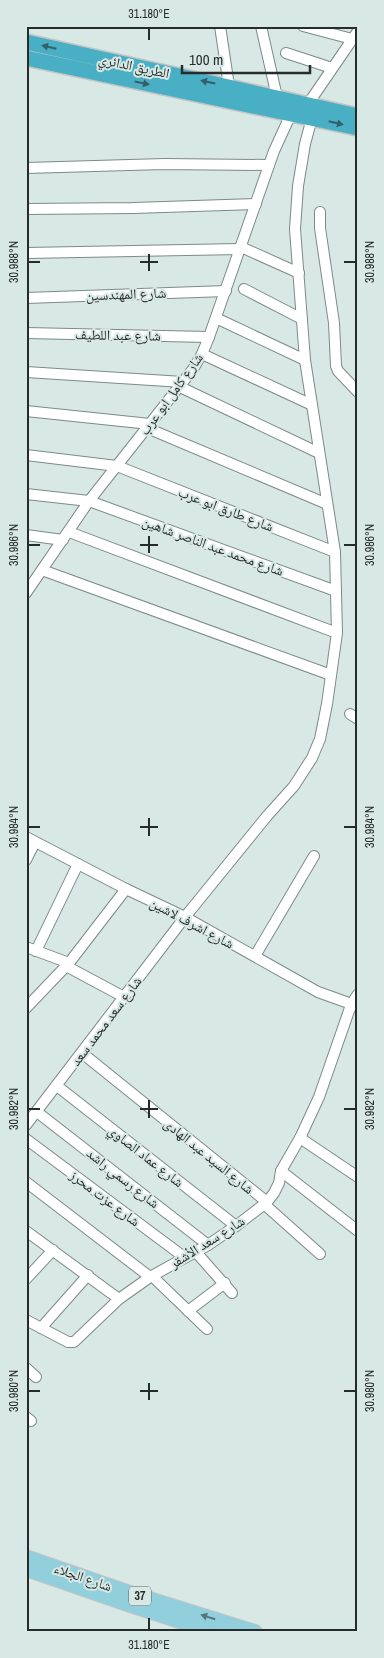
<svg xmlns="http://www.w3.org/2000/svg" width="384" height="1658" viewBox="0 0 384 1658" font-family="'Archivo Narrow','Noto Naskh Arabic',sans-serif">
<rect width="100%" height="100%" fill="#d8e8e5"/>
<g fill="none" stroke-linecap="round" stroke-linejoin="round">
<g stroke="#7c8a88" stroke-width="12">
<g id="minor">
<path d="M220,26L229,86"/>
<path d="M261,26L277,97"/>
<path d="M303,26L352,39"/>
<path d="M286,53L332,68"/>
<path d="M308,104L358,31"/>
<path d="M26,168L164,164L269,165"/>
<path d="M26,209L133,208L256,204"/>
<path d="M320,212V228L334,323L336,366L338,371L358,392"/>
<path d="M241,247L299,273"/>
<path d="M26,253L240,249"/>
<path d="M244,289L302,319"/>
<path d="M26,298L226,291"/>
<path d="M216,318L305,360"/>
<path d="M26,333L209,337"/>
<path d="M202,354L312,405"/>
<path d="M26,372L183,382"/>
<path d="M180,387L319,453"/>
<path d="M26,411L150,424"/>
<path d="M147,428L327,504"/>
<path d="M26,455L117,466L335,552"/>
<path d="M26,494L89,501L336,591"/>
<path d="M69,532L337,633"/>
<path d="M26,535L63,540"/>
<path d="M42,570L331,675"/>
<path d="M26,593L89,501L193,369L202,354L209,337L274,151L291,114"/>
<path d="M350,714L358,719"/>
<path d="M26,837L126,889L185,917L318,992L357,1006"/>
<path d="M26,860L35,842"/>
<path d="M26,947L69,963"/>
<path d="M36,951L78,864"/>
<path d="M255,956L314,856"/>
<path d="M66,966L124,997"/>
<path d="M26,1008L69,963L126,889"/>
<path d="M82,1053L267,1202"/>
<path d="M57,1086L236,1226"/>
<path d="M37,1112L208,1245"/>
<path d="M26,1125L185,917L267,816L294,786L312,758L320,739L327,704L337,633L335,552L305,360L295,229L298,186L305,144L312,118"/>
<path d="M300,1138L358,1177"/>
<path d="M26,1139L184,1257"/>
<path d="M281,1171L358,1231"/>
<path d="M26,1182L150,1277"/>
<path d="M264,1204L320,1254"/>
<path d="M26,1231L119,1299"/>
<path d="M195,1251L232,1293"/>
<path d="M152,1276L207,1329"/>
<path d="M26,1279L53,1250"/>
<path d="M188,1311L225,1283"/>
<path d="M26,1320L68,1342H74L119,1299L150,1277L208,1245L236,1226L267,1202L274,1193L279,1183L281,1171L300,1138L319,1097L351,1005L358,994"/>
<path d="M41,1328L88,1275"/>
<path d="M26,1368L36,1377"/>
<path d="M26,1417L31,1421"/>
</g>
</g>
<g stroke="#c2c4c4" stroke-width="16">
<g id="major">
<path d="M26,1557L133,1594L255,1632"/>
<path d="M26,1569L130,1605L213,1632"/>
</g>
</g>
<g stroke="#c2c4c4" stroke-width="18">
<g id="highway">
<path d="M26,42L358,116"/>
<path d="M26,58L358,128"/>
</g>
</g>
<use href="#minor" stroke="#fff" stroke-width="10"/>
<use href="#major" stroke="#92cfdc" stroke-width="14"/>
<use href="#highway" stroke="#49afc5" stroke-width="15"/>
</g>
<defs><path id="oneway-solid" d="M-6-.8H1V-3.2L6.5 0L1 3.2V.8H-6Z" transform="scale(1.25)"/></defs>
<g fill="#346069">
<use href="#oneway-solid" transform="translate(49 47) rotate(-167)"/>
<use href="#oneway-solid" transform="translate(208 82) rotate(-168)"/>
<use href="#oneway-solid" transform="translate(142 83) rotate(12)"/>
<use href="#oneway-solid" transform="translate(336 123) rotate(13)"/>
</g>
<use fill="#57757b" href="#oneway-solid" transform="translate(208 1617) rotate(-163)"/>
<path fill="none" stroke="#262c2b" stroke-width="2" d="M149,28V40M149,254V271M28,262H40M140,262H158M344,262H356M149,536V553M28,545H40M140,545H158M344,545H356M149,818V836M28,827H40M140,827H158M344,827H356M149,1100V1118M28,1109H40M140,1109H158M344,1109H356M149,1383V1400M28,1391H40M140,1391H158M344,1391H356M149,1618V1630"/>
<g text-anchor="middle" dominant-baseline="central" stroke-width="4" stroke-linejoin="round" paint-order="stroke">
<rect fill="#d8e8e5" stroke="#5b6463" stroke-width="1" x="129" y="1586.5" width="22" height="19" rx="4"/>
<g font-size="12" font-weight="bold" fill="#262c2b">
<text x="140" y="1596">37</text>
</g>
<g font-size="14" fill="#262c2b" stroke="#d8e8e5">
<text transform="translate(134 66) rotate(12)">الطريق الدائري</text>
<text transform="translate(126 294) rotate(-2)">شارع المهندسين</text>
<text transform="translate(118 335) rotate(1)">شارع عبد اللطيف</text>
<text transform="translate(171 394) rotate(-54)">شارع كامل ابو عرب</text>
<text transform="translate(226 509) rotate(21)">شارع طارق ابو عرب</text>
<text transform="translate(213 546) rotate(20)">شارع محمد عبد الناصر شاهين</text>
<text transform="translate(192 923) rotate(28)">شارع اشرف لاشين</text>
<text transform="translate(106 1021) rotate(-53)">شارع سعد محمد سعد</text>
<text transform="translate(146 1156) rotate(38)">شارع عماد الصاوي</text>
<text transform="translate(209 1156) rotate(39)">شارع السيد عبد الهادى</text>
<text transform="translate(123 1178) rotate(38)">شارع رسمي راشد</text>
<text transform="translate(105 1198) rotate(37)">شارع عزت محرز</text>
<text transform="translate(207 1242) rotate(-32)">شارع سعد الأشقر</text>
<text transform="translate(83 1577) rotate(19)">شارع الجلاء</text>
</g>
</g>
<rect width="384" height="1658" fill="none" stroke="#d8e8e5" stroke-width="55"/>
<path d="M182 65v8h128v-8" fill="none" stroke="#262c2b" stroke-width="2.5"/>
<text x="189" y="65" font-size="15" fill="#262c2b" stroke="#d8e8e5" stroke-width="4" paint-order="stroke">100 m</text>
<rect x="28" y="28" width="328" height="1602" fill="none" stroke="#262c2b" stroke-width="2"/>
<g font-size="12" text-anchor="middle" fill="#262c2b">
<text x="149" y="18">31.180°E</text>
<text transform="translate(14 262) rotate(-90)" y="4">30.988°N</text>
<text transform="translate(370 262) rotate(-90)" y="4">30.988°N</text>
<text transform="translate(14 545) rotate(-90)" y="4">30.986°N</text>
<text transform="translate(370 545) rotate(-90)" y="4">30.986°N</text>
<text transform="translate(14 827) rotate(-90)" y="4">30.984°N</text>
<text transform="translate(370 827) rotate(-90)" y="4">30.984°N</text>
<text transform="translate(14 1109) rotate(-90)" y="4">30.982°N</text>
<text transform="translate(370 1109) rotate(-90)" y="4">30.982°N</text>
<text transform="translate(14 1391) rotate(-90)" y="4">30.980°N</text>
<text transform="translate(370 1391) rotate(-90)" y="4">30.980°N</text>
<text x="149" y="1649">31.180°E</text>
</g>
</svg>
